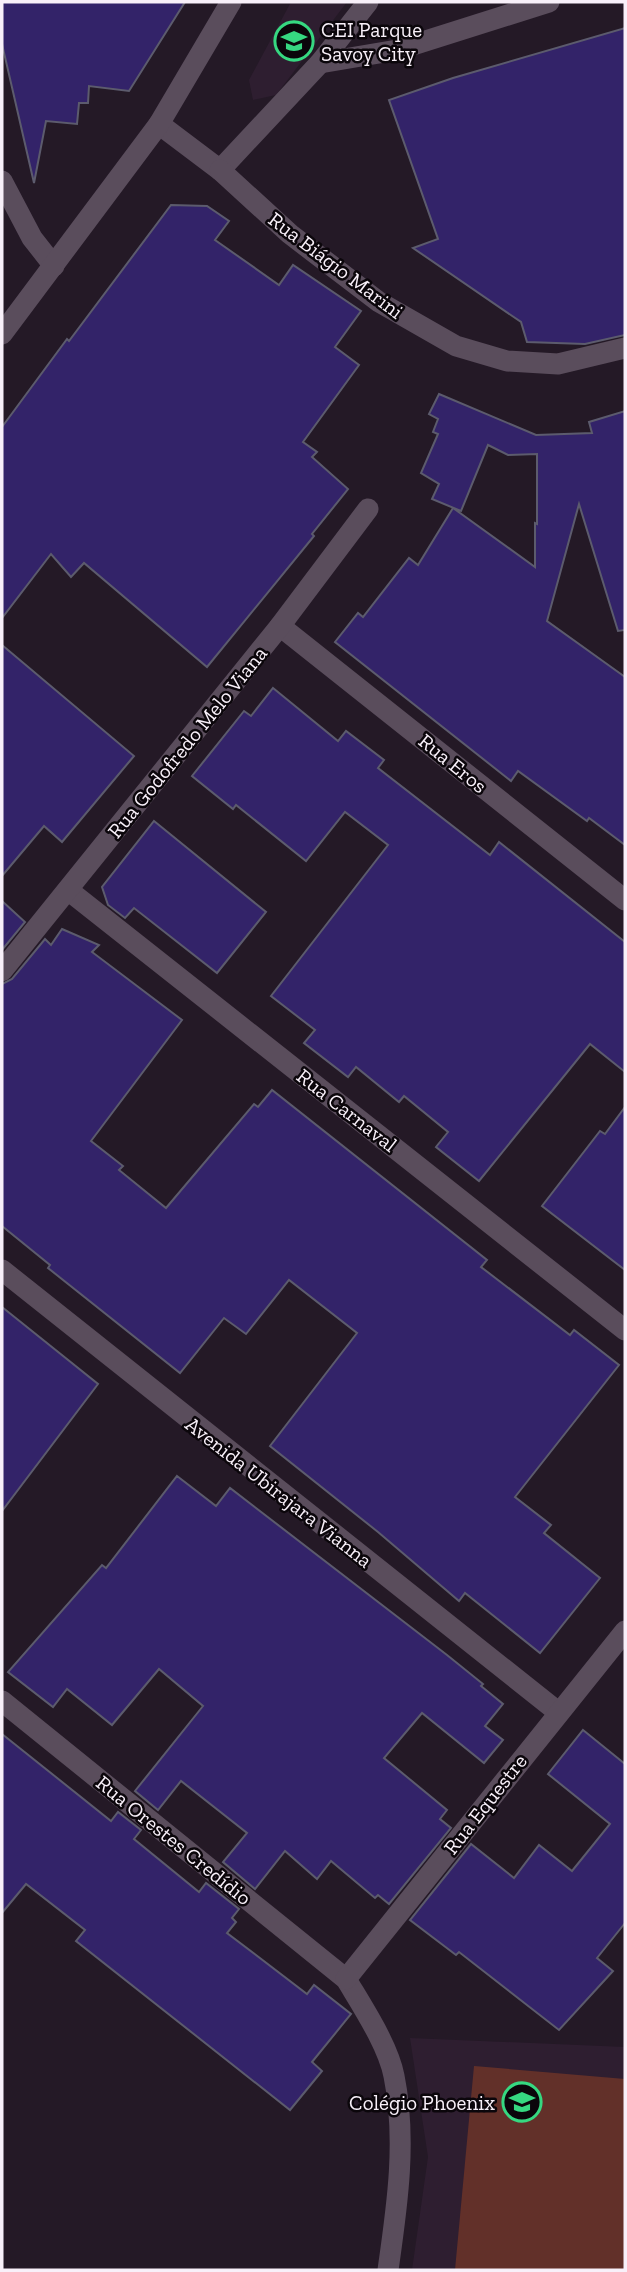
<svg xmlns="http://www.w3.org/2000/svg" width="627" height="2272" viewBox="0 0 627 2272" font-family="'Zilla Slab',serif">
<rect width="100%" height="100%" fill="#241926"/>
<g fill="#2e1e30">
<path d="M291,2H347L276,95L253,100L249,80Z"/>
<path d="M410,2038L625,2047V2270H412L428,2157Z"/>
</g>
<path fill="#623029" d="M474,2066L625,2079V2270H455Z"/>
<g fill="#332369" stroke="#5c5b6d" stroke-width="2">
<path d="M2,2H185L129,91L89,86L88,103H79L77,124L46,121L34,183L2,44Z"/>
<path d="M625,28V335L585,344L527,342L521,322L413,248L438,239L389,100L453,78Z"/>
<path d="M171,205L207,206L229,221L215,240L279,285L293,265L361,311L335,347L359,365L303,442L317,452L312,457L348,489L312,534L314,536L207,667L84,563L71,577L51,554L2,618V427L67,339L69,341Z"/>
<path d="M439,394L536,435L592,433L589,422L625,411V630L618,631L579,504L547,621L625,677V845L589,818L587,821L518,771L511,781L335,642L358,613L363,617L409,558L418,565L453,508L535,567V523L537,524V454L508,455L488,445L461,511L432,499L439,484L421,473L438,434L433,432L438,419L429,414Z"/>
<path d="M2,645L134,756L62,842L44,826L2,876Z"/>
<path d="M273,688L338,741L346,731L384,760L378,768L490,855L499,842L625,942V1072L590,1044L479,1181L436,1147L448,1132L404,1096L399,1102L356,1067L348,1077L304,1043L315,1030L271,996L388,845L345,812L306,861L236,805L233,809L192,776L244,711L251,716Z"/>
<path d="M154,821L266,912L217,973L134,908L125,918L108,905L102,887Z"/>
<path d="M2,901L25,922L2,950Z"/>
<path d="M62,929L99,945L92,952L182,1020L91,1141L123,1166L119,1170L166,1208L254,1104L258,1107L272,1090L487,1260L481,1267L570,1335L574,1330L619,1365L515,1497L551,1525L544,1533L600,1578L540,1653L465,1593L459,1601L378,1532L270,1446L357,1333L289,1280L246,1334L224,1318L180,1373L48,1268L50,1265L2,1226V984L12,979L45,939L51,945Z"/>
<path d="M625,1107V1270L542,1206L600,1131L605,1134Z"/>
<path d="M2,1307L98,1384L2,1511Z"/>
<path d="M177,1476L216,1506L230,1488L447,1655L483,1684L481,1686L503,1704L485,1726L503,1740L484,1763L422,1713L384,1758L447,1810L440,1819L451,1828L389,1904L378,1895L375,1898L331,1861L317,1879L285,1851L255,1889L223,1862L247,1833L181,1781L158,1810L135,1791L203,1706L159,1669L112,1725L67,1689L53,1707L8,1672L102,1565L106,1568Z"/>
<path d="M583,1730L625,1764V1923L597,1958L613,1971L559,2030L459,1952L456,1955L410,1920L471,1844L514,1878L539,1845L572,1871L610,1824L548,1774Z"/>
<path d="M2,1734L111,1821L118,1812L141,1830L134,1839L199,1892L206,1883L239,1909L232,1918L236,1922L227,1933L307,1994L314,1985L351,2014L312,2062L322,2071L290,2110L76,1941L85,1930L26,1884L2,1913Z"/>
</g>
<g fill="none" stroke-linecap="round" stroke-linejoin="round">
<g stroke="#5a4d5c" stroke-width="21">
<path d="M320,63L397,50L549,2"/>
<path d="M159,124L220,170L320,63L368,2"/>
<path d="M220,170L290,234L379,302L456,346L507,361L558,364L625,348"/>
<path d="M2,181L32,238L54,266"/>
<path d="M280,626L625,900"/>
<path d="M68,890L625,1330"/>
<path d="M2,971L280,626L368,509"/>
<path d="M2,1270L558,1712"/>
<path d="M2,1701L346,1979C362,2006 388,2045 394,2076C407,2140 397,2207 388,2270"/>
<path d="M346,1979L625,1631"/>
</g>
<path stroke="#5a4d5c" stroke-width="21" d="M2,334L159,124L231,2"/>
</g>
<defs>
<g id="school-ring" transform="scale(2.0125)"><circle r="9.5" fill="#0b060b" stroke="#36d881" stroke-width="1.5"/><path d="M0-5L7-2L0 1L-7-2ZM-4 1L0 2.5L4 1V4Q0 6-4 4Z" fill="#36d881"/></g>
<g id="university-ring" transform="scale(2.0125)"><circle r="9.5" fill="#0b060b" stroke="#36d881" stroke-width="1.5"/><path d="M0-5L7-2L0 1L-7-2ZM-4 1L0 2.5L4 1V4Q0 6-4 4Z" fill="#36d881"/></g>
</defs>
<g fill-rule="evenodd">
<use href="#school-ring" x="294" y="41"/>
<use href="#university-ring" x="522" y="2102"/>
</g>
<g text-anchor="middle" dominant-baseline="central" stroke-width="5" stroke-linejoin="round" paint-order="stroke">
<g font-size="21" fill="#f8f0f9" stroke="#0b060b" text-anchor="start">
<text x="321" y="29">CEI Parque<tspan x="321" dy="24">Savoy City</tspan></text>
<text x="495" y="2102" text-anchor="end">Colégio Phoenix</text>
</g>
<g font-size="21" fill="#f8f0f9" stroke="#0b060b">
<text transform="translate(336 265) rotate(37)">Rua Biágio Marini</text>
<text transform="translate(187 742) rotate(-51)">Rua Godofredo Melo Viana</text>
<text transform="translate(453 763) rotate(39)">Rua Eros</text>
<text transform="translate(347 1110) rotate(38)">Rua Carnaval</text>
<text transform="translate(279 1492) rotate(38)">Avenida Ubirajara Vianna</text>
<text transform="translate(485 1804) rotate(-52)">Rua Equestre</text>
<text transform="translate(174 1840) rotate(39)">Rua Orestes Credídio</text>
</g>
</g>
<rect width="627" height="2272" fill="none" stroke="#f8f0f9" stroke-width="7"/>
</svg>
